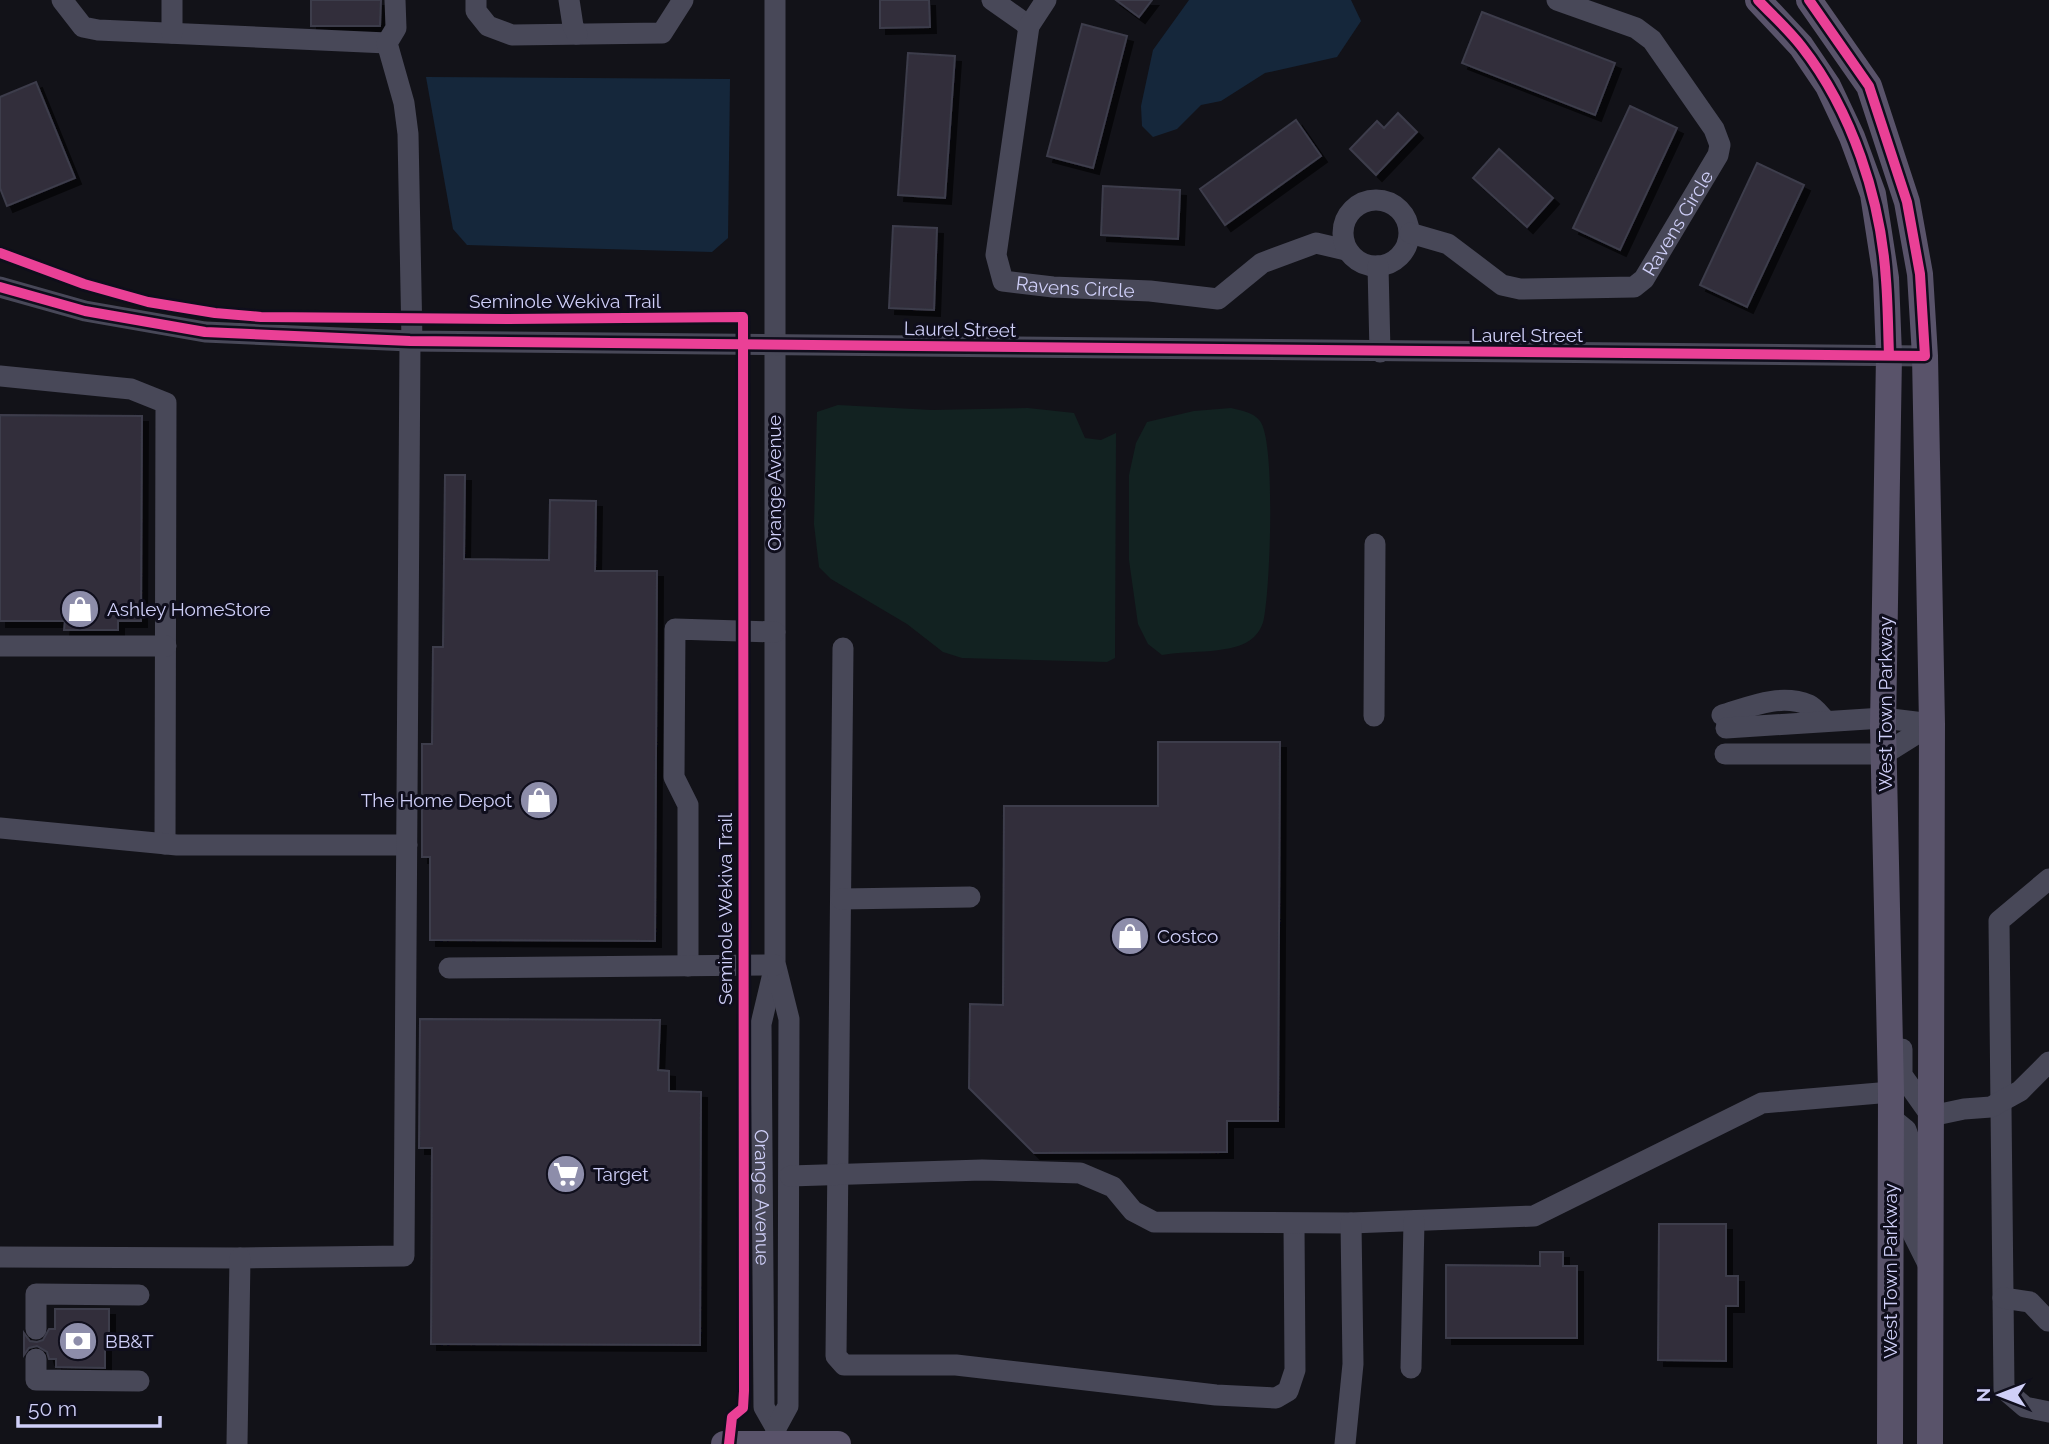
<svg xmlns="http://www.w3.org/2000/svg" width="2049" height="1444" viewBox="0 0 2049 1444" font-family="Raleway,sans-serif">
<defs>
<filter id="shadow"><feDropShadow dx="6" dy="6" stdDeviation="0" flood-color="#0009"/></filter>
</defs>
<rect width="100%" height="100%" fill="#121218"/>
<g fill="#122221">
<path d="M838,405L932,410L1028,408L1074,413L1085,438L1101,440L1116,433L1115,658L1107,662L962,658L943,652L907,624L831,579L819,567L814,524L817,412Z"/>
<path d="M1231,408C1242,411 1253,412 1260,421C1276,442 1270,589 1264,618C1263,625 1259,632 1254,637C1236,655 1188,650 1162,655L1148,644L1138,624L1129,560V475L1136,443L1147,422L1194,411Z"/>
</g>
<g fill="#15273b">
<path d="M1189,0H1351L1361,21L1337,57L1265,73L1221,101L1201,105L1177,129L1153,137L1142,126L1141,106L1153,50Z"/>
<path d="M426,77L730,79L728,238L712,252L467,245L453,229Z"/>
</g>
<g fill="#302f3b" stroke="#3d3c4b" stroke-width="2" filter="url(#shadow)">
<path d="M311,0H381L380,26H311Z"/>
<path d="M880,0H929L930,27L880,28Z"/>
<path d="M1116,0H1152L1139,17Z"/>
<path d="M1482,12L1615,63L1595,115L1462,63Z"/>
<path d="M1082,24L1127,36L1093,168L1047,156Z"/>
<path d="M908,53L955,56L945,198L898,195Z"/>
<path d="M36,82L75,178L7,206L0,188V97Z"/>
<path d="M1630,106L1677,128L1620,250L1573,228Z"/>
<path d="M1398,113L1417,132L1376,175L1350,149L1377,121L1384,128Z"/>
<path d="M1296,120L1321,156L1225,225L1200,189Z"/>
<path d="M1499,149L1553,198L1527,227L1473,178Z"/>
<path d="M1757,163L1804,185L1747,307L1700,285Z"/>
<path d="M1103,186L1180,190L1178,239L1101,235Z"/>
<path d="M893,226L937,228L934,310L889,308Z"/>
<path d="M0,415L142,416L141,621H118V630H64L65,621H0Z"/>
<path d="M445,475H465L464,559L549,560L550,500L596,501L595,571H657L655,941L430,940V857H422V744H432L433,647H443Z"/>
<path d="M1158,742H1280L1278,1121H1227V1152L1034,1153L969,1088L970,1004L1003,1005L1004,806H1158Z"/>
<path d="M420,1019L660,1020L658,1070L669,1071V1091L701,1092L700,1345L431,1344L432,1148H419Z"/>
<path d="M1659,1224H1726V1276H1738V1306H1726V1361L1658,1360Z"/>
<path d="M1540,1252H1563V1266H1577V1338H1446V1265L1540,1266Z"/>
<path d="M55,1309H109V1338H105V1368L56,1367V1359H49L47,1352L37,1346L29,1348L24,1355V1333L30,1341L37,1342L43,1340L49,1329H55Z"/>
</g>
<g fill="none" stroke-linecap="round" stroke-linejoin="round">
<g stroke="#484858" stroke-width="21">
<path d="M62,0L83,27L98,30L387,43"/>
<path d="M395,0L396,28L387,43L404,103L408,134L412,341"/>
<path d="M476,0V11L488,26L512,35L662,33L683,0"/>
<path d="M569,0L573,26L577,34"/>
<path id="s1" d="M775,0V965L761,1024L764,1407L776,1428"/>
<path d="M992,0L1029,26"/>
<path id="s2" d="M1046,0L1029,26L996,255L1003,281L1053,287L1150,291L1218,299L1262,263L1316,243L1346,250"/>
<path d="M172,33V0"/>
<circle cx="1376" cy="233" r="33"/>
<path id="s3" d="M1410,233L1448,244L1502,285L1520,289L1634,287L1644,279L1718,155L1720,145L1714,129L1652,40L1636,28L1557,0"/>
<path d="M1378,266L1380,352"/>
<path d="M0,287L85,311L205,332L410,341L1925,356"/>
<path d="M0,376L131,389L166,403L165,844"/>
<path d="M0,646H166"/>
<path d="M843,648L836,1356L844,1365H956L1216,1395L1276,1398L1288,1391L1295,1370L1294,1224"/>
<path d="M1722,715C1749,707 1780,693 1809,705C1815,708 1820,715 1825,720"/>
<path d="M1374,716L1375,544"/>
<path d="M1725,754H1884L1932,724L1883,718L1726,728"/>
<path d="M0,828L177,845H407"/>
<path d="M2049,879L1999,921L2004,1389L2025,1407L2049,1412"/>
<path d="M841,899L970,897"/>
<path d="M688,966V805L674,777L675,629L775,632"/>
<path d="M776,967L789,1019L788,1406L776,1428V1437"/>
<path d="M449,968L775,965"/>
<path d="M1902,1049V1075L1931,1116L1964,1109L1991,1107L2020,1091L2049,1062"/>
<path d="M1890,1117L1906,1130L1913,1150V1234L1930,1268"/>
<path d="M790,1176L982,1170L1080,1173L1113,1187L1133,1211L1154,1222L1351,1223L1534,1216L1762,1103L1891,1092"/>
<path d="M0,1257L240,1258L404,1256L410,341"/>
<path d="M2003,1298L2030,1302L2048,1321"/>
<path d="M36,1329V1294L139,1295"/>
<path d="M36,1359V1380L139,1381"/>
<path d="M1411,1368L1414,1221"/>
<path d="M237,1444L240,1258"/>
<path d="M1345,1444L1353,1364L1351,1223"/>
</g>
<g stroke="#59536a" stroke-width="26">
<path d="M1758,0L1801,46L1828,86L1852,137L1873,194L1886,278L1889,355L1883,726L1891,1092L1890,1444"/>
<path d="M1809,0L1869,86L1907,202L1920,274L1925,356L1932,724L1930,1444"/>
<path d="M724,1444H838"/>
</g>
<g stroke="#0f0e1c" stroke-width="15">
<g id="cycleway">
<path d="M1758,0C1772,15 1789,30 1802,47C1852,111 1881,199 1886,280C1888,305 1888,330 1889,355"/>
<path d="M0,253L84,284L148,302L215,313L261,317L506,319L743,317L744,1391L743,1408L732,1417L729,1444"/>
<path d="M0,287L85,311L205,332L410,341L1925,356L1920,274L1907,202L1869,86L1809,0"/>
</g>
</g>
<use href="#cycleway" stroke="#ea4096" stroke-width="10"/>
</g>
<defs>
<g id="shop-disc" transform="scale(2.0125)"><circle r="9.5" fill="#8d8daa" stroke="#0f0e1c"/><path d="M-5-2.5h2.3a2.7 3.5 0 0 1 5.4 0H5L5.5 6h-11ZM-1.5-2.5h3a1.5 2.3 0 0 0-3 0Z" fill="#fff"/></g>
<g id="supermarket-disc" transform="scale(2.0125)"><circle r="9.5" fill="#8d8daa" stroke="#0f0e1c"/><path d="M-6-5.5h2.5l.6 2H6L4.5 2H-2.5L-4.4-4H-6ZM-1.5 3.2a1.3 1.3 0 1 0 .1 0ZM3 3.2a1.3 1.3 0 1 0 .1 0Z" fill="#fff"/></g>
<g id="bank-disc" transform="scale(2.0125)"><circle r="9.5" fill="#8d8daa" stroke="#0f0e1c"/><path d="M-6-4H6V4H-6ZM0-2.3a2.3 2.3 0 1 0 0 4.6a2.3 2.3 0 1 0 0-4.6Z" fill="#fff"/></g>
</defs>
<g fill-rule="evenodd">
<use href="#shop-disc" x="80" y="609"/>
<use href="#shop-disc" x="539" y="800"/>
<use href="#shop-disc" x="1130" y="936"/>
<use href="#supermarket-disc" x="566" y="1174"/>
<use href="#bank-disc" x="78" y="1341"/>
</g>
<g text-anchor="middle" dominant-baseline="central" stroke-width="6" stroke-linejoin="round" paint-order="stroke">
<g font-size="19" fill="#cfcff8" stroke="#0f0e1c">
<text stroke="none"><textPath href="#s3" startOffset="318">Ravens Circle</textPath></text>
<text stroke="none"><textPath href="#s2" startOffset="362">Ravens Circle</textPath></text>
<text x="565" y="301">Seminole Wekiva Trail</text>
<text transform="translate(960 329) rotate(1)">Laurel Street</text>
<text x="1527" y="335">Laurel Street</text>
<text transform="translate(774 483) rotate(-90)">Orange Avenue</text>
<text transform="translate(1885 704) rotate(-90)">West Town Parkway</text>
<text transform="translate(725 909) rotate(-90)">Seminole Wekiva Trail</text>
<text stroke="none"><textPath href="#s1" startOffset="1199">Orange Avenue</textPath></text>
<text transform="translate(1890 1271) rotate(-90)">West Town Parkway</text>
</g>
<g font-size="19" fill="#cfcff8" stroke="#0f0e1c" text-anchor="start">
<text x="107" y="609">Ashley HomeStore</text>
<text x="512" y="800" text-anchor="end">The Home Depot</text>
<text x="1157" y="936">Costco</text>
<text x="593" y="1174">Target</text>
<text x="105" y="1341">BB&amp;T</text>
</g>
</g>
<g transform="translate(2000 1395) rotate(270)" stroke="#0f0e1c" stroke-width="5" paint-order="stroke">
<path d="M0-5L12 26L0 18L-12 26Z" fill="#cfcff8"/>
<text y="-10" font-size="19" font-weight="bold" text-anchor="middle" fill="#cfcff8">N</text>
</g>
<path d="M18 1416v10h142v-10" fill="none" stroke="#cfcff8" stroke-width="3.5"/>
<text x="28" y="1416" font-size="21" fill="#cfcff8" stroke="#0f0e1c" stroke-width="5" paint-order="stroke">50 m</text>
</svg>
